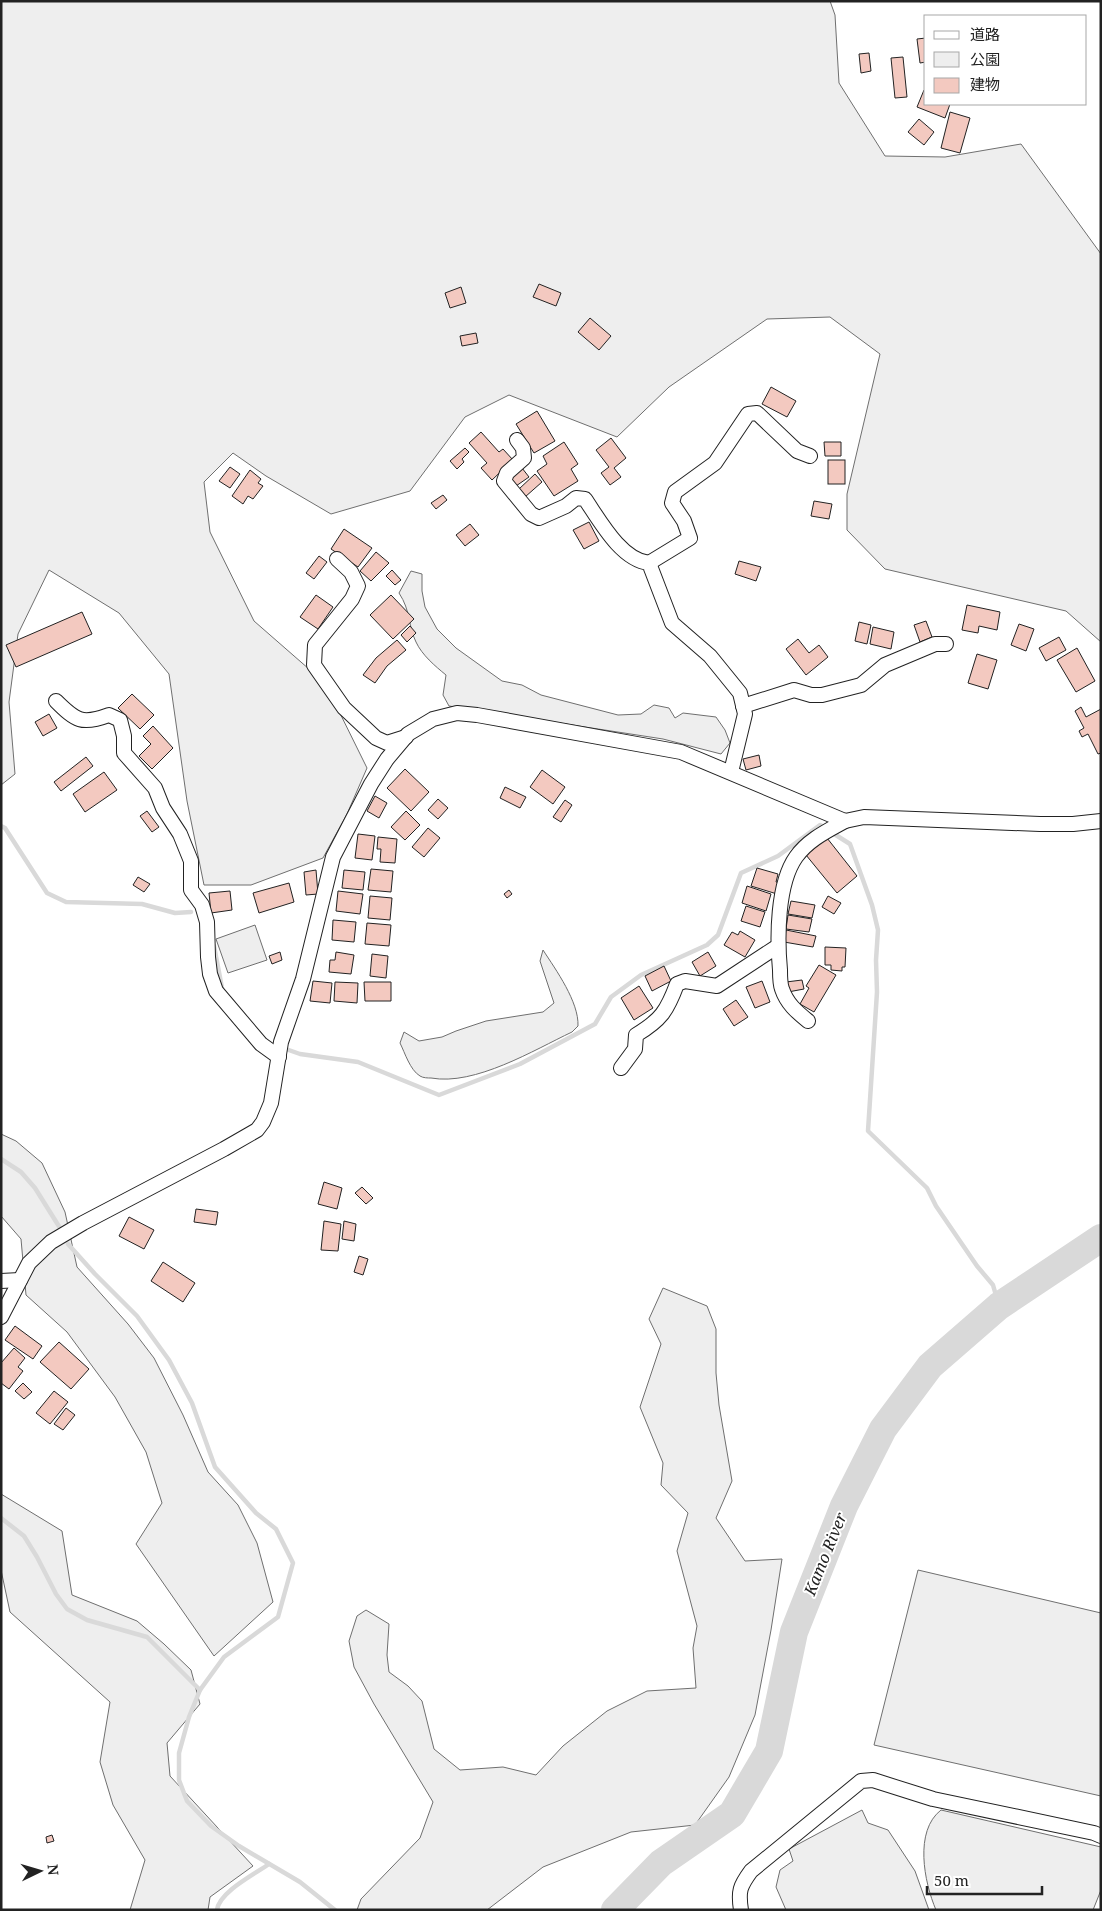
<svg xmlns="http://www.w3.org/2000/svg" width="1102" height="1911" viewBox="0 0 1102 1911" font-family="'Noto Serif','Noto Sans JP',serif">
<rect width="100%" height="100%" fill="#fff"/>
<g fill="#eee" stroke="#6f6f6f">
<path d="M1,1H830L835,15L839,83L885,156L945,157L1021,144L1101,254V642L1066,611L885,569L847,530V494L880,354L830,317L767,319L669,387L617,437L509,395L465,417L410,491L331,514L266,476L233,453L204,482L210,532L254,621L325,683L367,768L347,814L323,858L251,885H204L187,801L169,674L119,613L49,570L18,634L9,702L15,774L1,785Z"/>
<path d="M411,571L422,574V591L425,607L437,629L456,648L502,681L522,685L541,695L618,715L641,714L654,705L669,708L675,718L683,713L716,717L725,730L730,743L721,754L663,739L449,706L443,695L446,675C435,666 422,655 416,642C408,626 411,611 399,593Z"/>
<path d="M255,925L267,960L228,973L216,939Z"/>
<path d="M543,950C556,970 579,1002 578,1026L572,1032C534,1050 475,1086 431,1078C428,1078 423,1078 420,1076C410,1070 405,1053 400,1043L404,1032L419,1041L442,1037L456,1031L486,1021L543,1012L554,1003L540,961Z"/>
<path d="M1,1134L16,1141L42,1163L65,1212L77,1267L128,1324L154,1358L183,1415L208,1472L238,1505L257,1543L273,1602L214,1656L136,1544L162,1503L146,1452L115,1397L67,1332L26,1295L21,1239L1,1216Z"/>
<path d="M663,1288L707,1306L716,1329V1373L719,1405L732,1481L716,1518L745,1561L782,1559L771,1630L755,1715L729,1777L695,1825L631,1832L543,1867L487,1910H357L361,1899L420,1838L433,1802L374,1704L354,1667L349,1641L357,1616L366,1610L389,1624L387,1655L389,1672L408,1686L422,1701L434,1749L460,1770L503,1767L536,1775L563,1746L607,1711L647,1691L696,1688L693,1648L697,1626L677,1551L688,1513L661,1485L663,1463L640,1407L661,1344L649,1319Z"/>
<path d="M1,1494L62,1531L72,1595L137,1621L164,1644L191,1670L200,1704L167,1743L170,1776L253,1866L210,1897L208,1910H130L145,1860L113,1805L100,1762L110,1702L10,1612L1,1570Z"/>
<path d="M918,1570L1101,1613V1796L874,1745Z"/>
<path d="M862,1810L868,1823L888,1830L915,1871L929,1910H786L776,1887L780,1870L793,1861L789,1849Z"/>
<path d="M941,1810L1101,1847V1890L1093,1910H936C924,1882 914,1831 941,1810Z"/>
</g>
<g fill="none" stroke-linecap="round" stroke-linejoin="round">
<g stroke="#d9d9d9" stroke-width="4.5">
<path d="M1,826L5,828L47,893L66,902L142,904L175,913L191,912"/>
<path d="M214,946L222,988"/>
<path d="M283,1048L300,1054L358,1062L439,1095L520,1064L595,1024L611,997L641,975L707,945L718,935L741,873L778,856L820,825L850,844L872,905L878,930L876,960L877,992L868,1131L927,1188L936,1206L977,1266L993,1285L999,1306"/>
<path d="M1,1159L21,1172L35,1188L60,1228"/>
<path d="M68,1244L95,1274L137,1316L169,1360L192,1403L215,1467L256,1513L276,1529L293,1563L278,1617L224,1657L200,1690L189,1717L179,1753V1780L187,1801L211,1826L239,1846L300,1882L335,1910"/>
<path d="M1,1518L24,1536L37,1557L56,1594L67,1609L87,1620L147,1637L200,1690"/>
<path d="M217,1910C219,1892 255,1874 269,1864"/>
</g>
<path stroke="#d9d9d9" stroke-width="28" d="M615,1910L661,1863L732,1814L769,1751L794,1632L844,1506L883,1429L930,1366L999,1306L1101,1238"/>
</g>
<g fill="#f3c9c0" stroke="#222">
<path d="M926,38V62L920,63L917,39Z"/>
<path d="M869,53L871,71L861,73L859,54Z"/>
<path d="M903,57L907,97L895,98L891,58Z"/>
<path d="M924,90L926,91V104H950L945,118L917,107Z"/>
<path d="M950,112L970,118L960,153L941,148Z"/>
<path d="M919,119L934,132L924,145L908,132Z"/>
<path d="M539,284L561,293L556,306L533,297Z"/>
<path d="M461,287L466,303L450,308L445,293Z"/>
<path d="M590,318L611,336L599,350L578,332Z"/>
<path d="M476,333L478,343L462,346L460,336Z"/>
<path d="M771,387L796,401L787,417L762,404Z"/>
<path d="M537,411L555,441L534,453L516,424Z"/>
<path d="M481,432L499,452L503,449L513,460L492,480L481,468L487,463L469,443Z"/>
<path d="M611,438L626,458L614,468L621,477L610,485L601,473L609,467L596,450Z"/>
<path d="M564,442L578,464L571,469L578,481L554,496L537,471L547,464L543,456Z"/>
<path d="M824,442H841V456H825Z"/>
<path d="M465,448L469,452L462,459L464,462L457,469L450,461Z"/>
<rect x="828" y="460" width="17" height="24"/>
<path d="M230,467L240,474L230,488L219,481Z"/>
<path d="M522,468L529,477L516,486L510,478Z"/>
<path d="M250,470L261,479L258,483L263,486L253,499L248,496L243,504L232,496Z"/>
<path d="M535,474L542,482L525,497L519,489Z"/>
<path d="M443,495L447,500L436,509L431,503Z"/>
<path d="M814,501L832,504L829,519L811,516Z"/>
<path d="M589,522L599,541L584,549L573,530Z"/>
<path d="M470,524L479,535L465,546L456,535Z"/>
<path d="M344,529L372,548L358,567L331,549Z"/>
<path d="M376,552L389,563L371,581L360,571Z"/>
<path d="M319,556L327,562L314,579L306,573Z"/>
<path d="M739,561L761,567L756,581L735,574Z"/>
<path d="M392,570L401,580L395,585L386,576Z"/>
<path d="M316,595L333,607L318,629L300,617Z"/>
<path d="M391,595L414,619L393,639L370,615Z"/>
<path d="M967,605L1000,612L997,630L979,626L978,633L962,630Z"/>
<path d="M82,612L92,634L16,667L6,645Z"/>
<path d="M926,621L932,637L920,642L914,625Z"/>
<path d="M859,622L871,625L867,644L855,641Z"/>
<path d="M1019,624L1034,629L1026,651L1011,645Z"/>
<path d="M410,626L416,633L407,642L401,635Z"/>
<path d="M873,627L894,632L891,649L870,644Z"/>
<path d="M1059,637L1066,650L1046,661L1039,648Z"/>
<path d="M798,639L809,653L819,645L828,657L806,675L786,649Z"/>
<path d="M397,640L406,650L387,666L375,683L363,675L376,658Z"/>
<path d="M1077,648L1095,681L1076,692L1057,660Z"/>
<path d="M977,654L997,660L988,689L968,683Z"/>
<path d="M132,694L154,715L140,729L118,708Z"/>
<path d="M1081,707L1086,717L1101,709V753L1098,754L1088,734L1082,737L1079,731L1084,728L1075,711Z"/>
<path d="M49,714L57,728L43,736L35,722Z"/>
<path d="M153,726L173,748L152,769L139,756L151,744L143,736Z"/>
<path d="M759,755L761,766L746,770L743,759Z"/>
<path d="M86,757L93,766L61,791L54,782Z"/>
<path d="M405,769L429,792L411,811L387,788Z"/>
<path d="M542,770L565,787L553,804L530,787Z"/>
<path d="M104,772L117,790L85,812L73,794Z"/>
<path d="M505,787L526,797L520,808L500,798Z"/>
<path d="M375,796L387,803L379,818L367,811Z"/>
<path d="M438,799L448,808L438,819L428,810Z"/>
<path d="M565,800L572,805L561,822L553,817Z"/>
<path d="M147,811L159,827L152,832L140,816Z"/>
<path d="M406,811L420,825L405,840L391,827Z"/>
<path d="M428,828L440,838L424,857L412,847Z"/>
<path d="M358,834L375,836L372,860L355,858Z"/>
<path d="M378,837L397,839L395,863L380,862L381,849H377Z"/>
<path d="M827,838L857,876L837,893L806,855Z"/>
<path d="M757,868L778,874L776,882L780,883L777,894L751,886Z"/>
<path d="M371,869L393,871L391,892L368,890Z"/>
<path d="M316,870L318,894L306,895L304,872Z"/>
<path d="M344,870L365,872L363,890L342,888Z"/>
<path d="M138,877L150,884L144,892L133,885Z"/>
<path d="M289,883L294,902L259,913L253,893Z"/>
<path d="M747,886L771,894L766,911L742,903Z"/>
<path d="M509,890L512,894L507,898L504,894Z"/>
<path d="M230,891L232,910L211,913L209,893Z"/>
<path d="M338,891L363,894L360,914L336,911Z"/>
<path d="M370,896L392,898L390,920L368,918Z"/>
<path d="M828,896L841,903L834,914L822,907Z"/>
<path d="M791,901L815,905L812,918L788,914Z"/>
<path d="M746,906L765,912L760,927L741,921Z"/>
<path d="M788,915L812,919L809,932L786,929Z"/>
<path d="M333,920L356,922L354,942L332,940Z"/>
<path d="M367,923L391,925L389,946L365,944Z"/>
<path d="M786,930L816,936L813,947L784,942Z"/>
<path d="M740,931L755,940L745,957L724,945L732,932L738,935Z"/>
<path d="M825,947L846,948L845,967H842V971L831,970V965H825Z"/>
<path d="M280,952L282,960L272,964L269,956Z"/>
<path d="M336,952L354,955L351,974L329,972L330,960H335Z"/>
<path d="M708,952L716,966L700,976L692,962Z"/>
<path d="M372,954L388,956L386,978L370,976Z"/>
<path d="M819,965L836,975L814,1012L800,1004L809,988L806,986Z"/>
<path d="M664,966L671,981L652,991L645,976Z"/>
<path d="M802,980L804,989L788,992L786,982Z"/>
<path d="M313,981L332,983L330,1003L310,1001Z"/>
<path d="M762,981L770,1002L755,1008L746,987Z"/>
<path d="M335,982L358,983L357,1003L334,1001Z"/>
<path d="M364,982H391V1001H365Z"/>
<path d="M639,986L653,1008L634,1020L621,998Z"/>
<path d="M736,1000L748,1017L734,1026L723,1009Z"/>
<path d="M324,1182L342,1188L337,1209L318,1204Z"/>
<path d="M362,1187L373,1198L366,1204L355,1193Z"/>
<path d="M196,1209L218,1212L216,1225L194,1222Z"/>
<path d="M129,1217L154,1230L144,1249L119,1236Z"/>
<path d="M324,1221L341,1224L338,1251L321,1250Z"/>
<path d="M344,1221L356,1224L354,1241L342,1239Z"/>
<path d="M359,1256L368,1259L363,1275L354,1272Z"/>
<path d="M163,1262L195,1283L183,1302L151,1281Z"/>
<path d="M15,1326L42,1346L33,1359L5,1340Z"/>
<path d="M59,1342L89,1369L71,1389L40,1362Z"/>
<path d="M14,1348L25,1358L18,1367L23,1371L9,1389L1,1383V1363Z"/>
<path d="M23,1383L32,1392L24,1399L15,1391Z"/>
<path d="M54,1391L68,1402L50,1424L36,1413Z"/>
<path d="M66,1408L75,1415L63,1430L54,1424Z"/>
<path d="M52,1835L54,1841L47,1843L46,1837Z"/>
</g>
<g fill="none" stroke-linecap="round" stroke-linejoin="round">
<g stroke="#222" stroke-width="16">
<g id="street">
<path d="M517,440L523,448L524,458L507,473L504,481L531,514L539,518L566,506L576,498L585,499C600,521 621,560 649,563L672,623L710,656L740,693L745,714L731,772"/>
<path d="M337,559L351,572L358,586L352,599L315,645L314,665L344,708L376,738L387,743L406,737"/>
<path d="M649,563L690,538L684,521L672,503L675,492L715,463L748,414L757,413L797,451L810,456"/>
<path d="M56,701C76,721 82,725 109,715L120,720L124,736V753L155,788L163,808L180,834L191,861V890L202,905L207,922L208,957L210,974L216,991L261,1044L279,1057"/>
<path d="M743,706L794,690L811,695H822L861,685L885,665L935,644H946"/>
<path d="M808,1021C797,1012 787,1004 782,989C780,984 780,976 780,970C777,938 777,884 796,857C808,840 827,831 845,821"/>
<path d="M621,1068L635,1049L636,1035C661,1020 667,1011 677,984L685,981L717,986L778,946"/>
<path d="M1,1281L20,1280"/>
<path d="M1,1317L29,1263L51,1242L83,1223L224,1149L257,1130L263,1122L271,1103L281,1042L303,979L333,857L371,784L387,759L408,734L433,719L457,713L477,715L681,752L845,821L864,817L1040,824H1073L1101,821"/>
<path d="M741,1910C738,1891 740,1886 751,1871L861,1781L873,1780L933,1799L1094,1833L1101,1836"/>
</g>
</g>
<use href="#street" stroke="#fff" stroke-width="14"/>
</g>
<g text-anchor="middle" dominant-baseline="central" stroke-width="4" stroke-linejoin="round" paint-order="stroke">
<g font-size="16" font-style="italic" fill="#222" stroke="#fff">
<text transform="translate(825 1554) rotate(-68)">Kamo River</text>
</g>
</g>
<rect width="1102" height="1911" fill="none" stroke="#222222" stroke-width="5"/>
<rect x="924" y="15" width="162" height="90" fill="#ffffff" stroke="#a7a7a7"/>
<rect x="934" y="31" width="25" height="8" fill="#ffffff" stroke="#a7a7a7"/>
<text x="970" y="40" font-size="15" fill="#222222">道路</text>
<rect x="934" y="52" width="25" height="15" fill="#eeeeee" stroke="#a7a7a7"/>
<text x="970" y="65" font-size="15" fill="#222222">公園</text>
<rect x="934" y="78" width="25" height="15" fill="#f3c9c0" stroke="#a7a7a7"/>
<text x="970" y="90" font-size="15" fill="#222222">建物</text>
<g transform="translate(40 1871) rotate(85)" stroke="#ffffff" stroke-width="4" paint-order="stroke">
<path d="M0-4L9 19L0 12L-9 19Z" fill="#222222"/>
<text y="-8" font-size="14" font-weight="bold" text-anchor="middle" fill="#222222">N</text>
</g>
<path d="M927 1886v8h115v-8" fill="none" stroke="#222222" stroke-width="2.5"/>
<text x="934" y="1886" font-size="15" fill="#222222" stroke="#ffffff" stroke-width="4" paint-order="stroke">50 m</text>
</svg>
